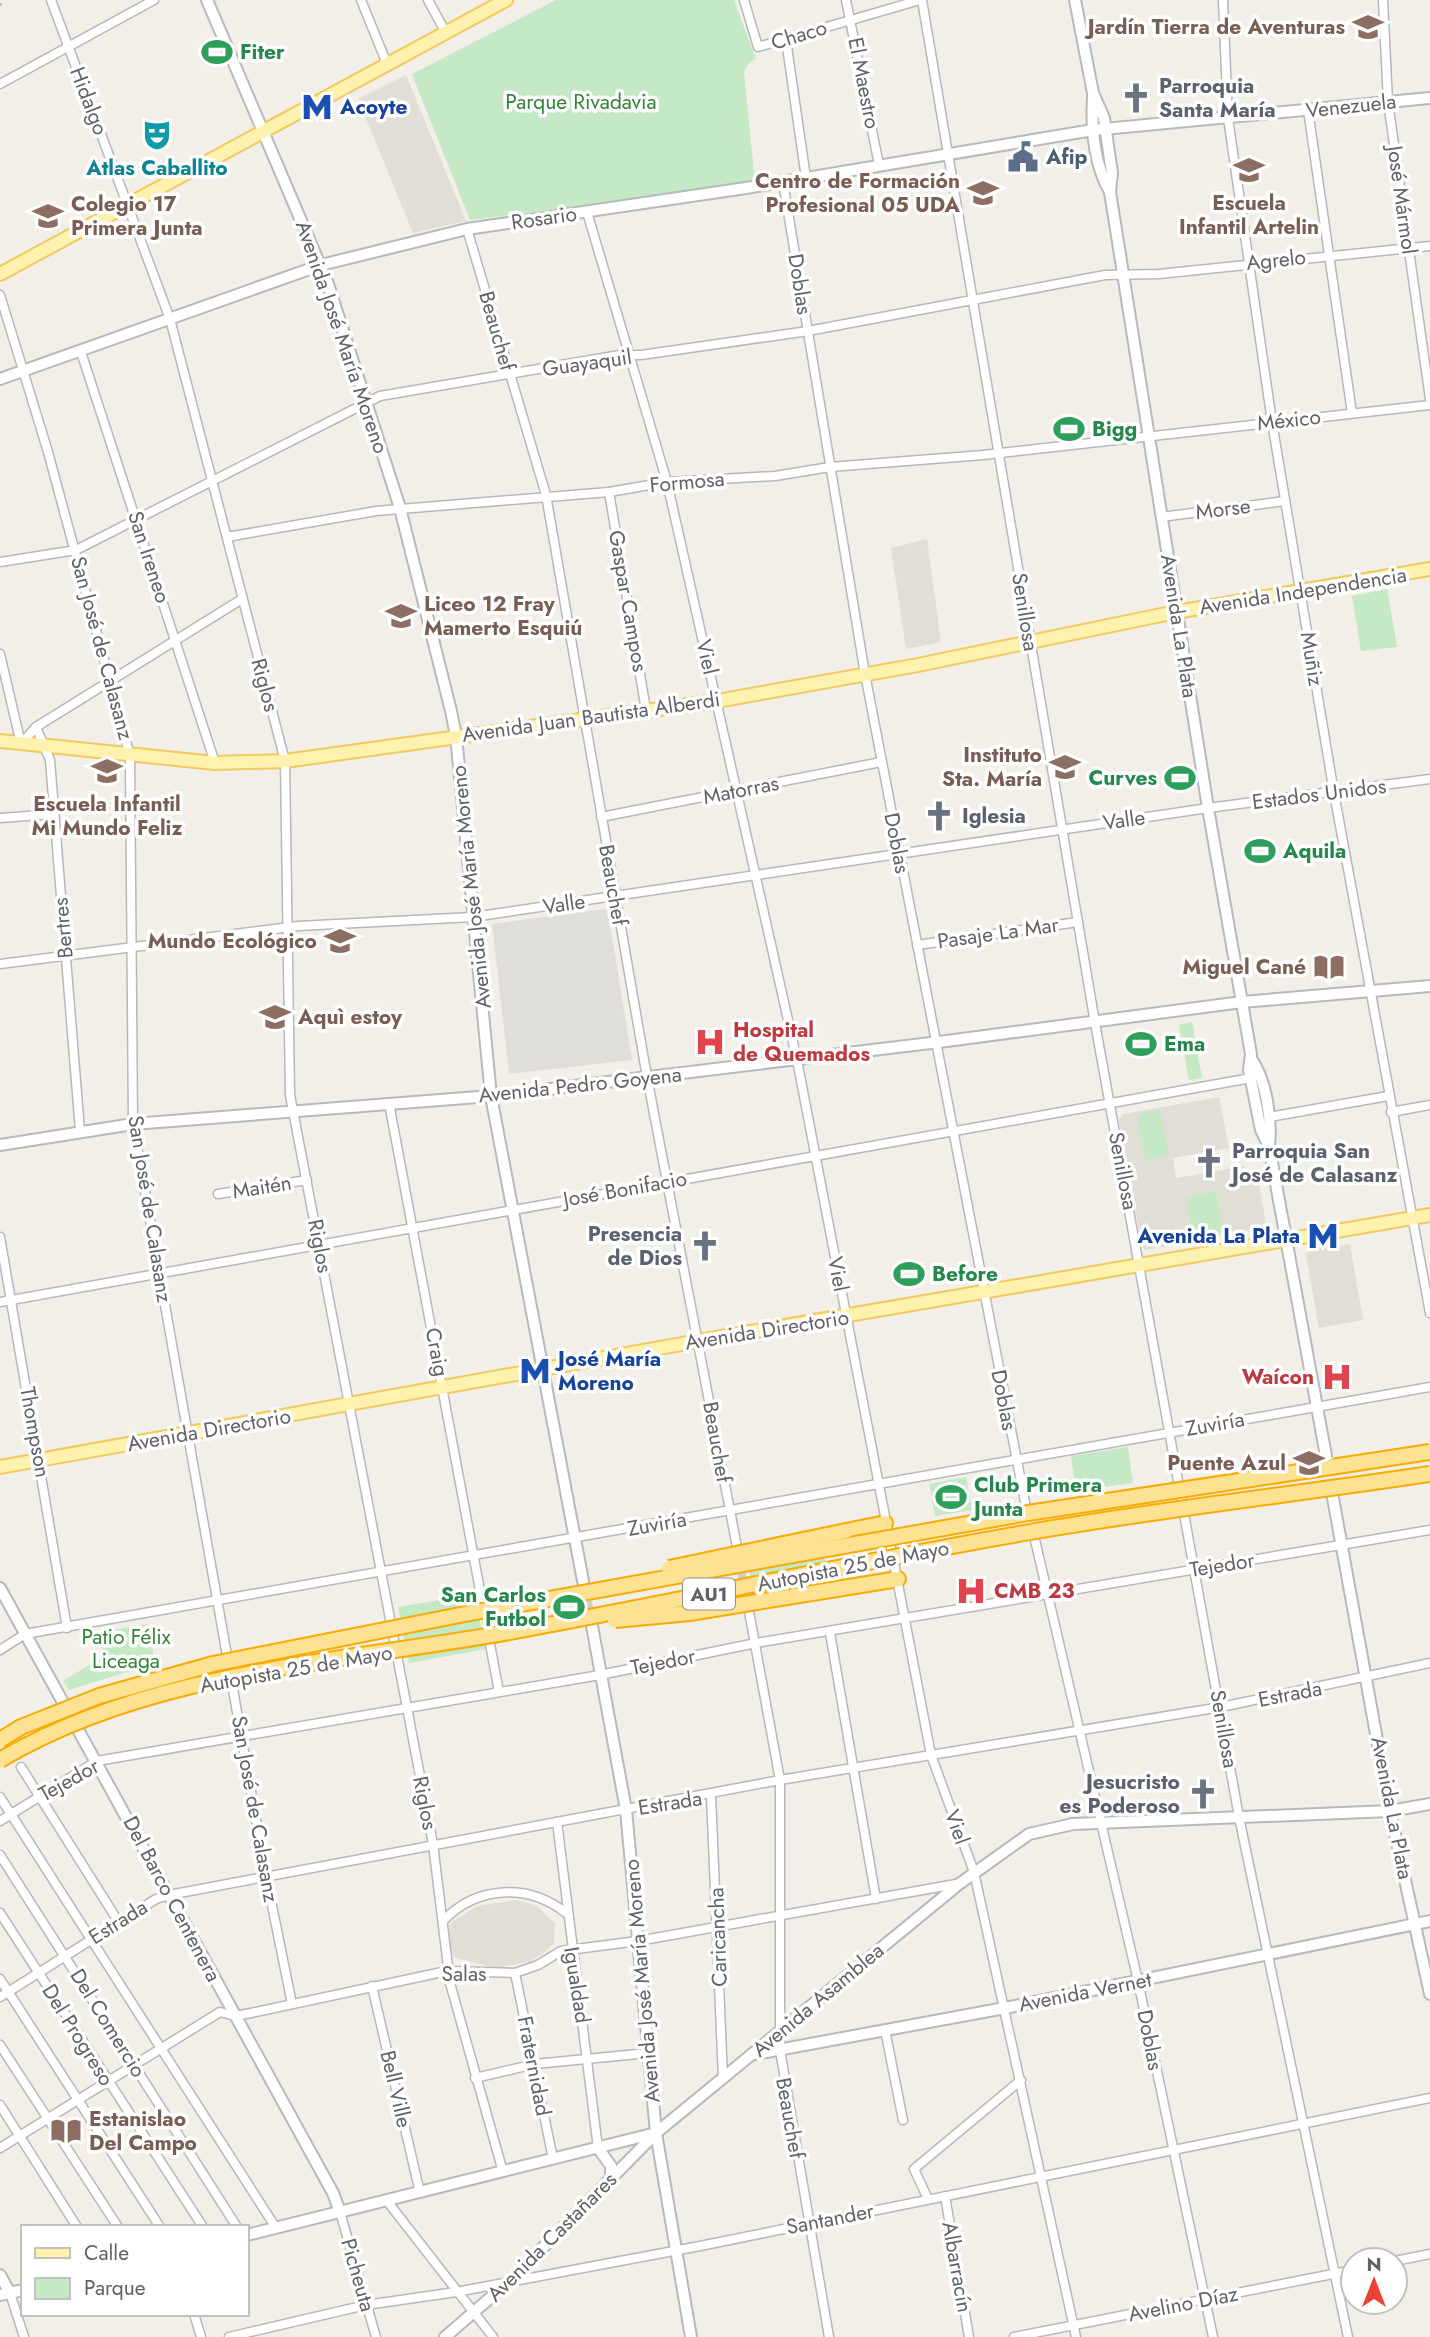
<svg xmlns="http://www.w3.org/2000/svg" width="1430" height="2337" viewBox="0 0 1430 2337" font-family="Jost,sans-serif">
<rect width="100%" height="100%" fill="#f1efe8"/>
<path fill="#e0deda" d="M604,909L608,911L632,1060L509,1074L492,924Z"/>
<g fill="#e1ded6">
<path d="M406,75L466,221L413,233L358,99Z"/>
<path d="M927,539L941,642L906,649L891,548Z"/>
<path d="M1219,1097L1229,1148L1173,1158L1176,1178L1245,1166L1248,1177L1259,1183L1266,1224L1263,1228L1146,1250L1142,1246L1119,1120L1123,1114Z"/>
<path d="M1350,1244L1363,1320L1319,1328L1306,1255L1309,1250Z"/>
<path d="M516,1900L535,1905L555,1923L554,1943L545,1952L529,1962L496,1968L456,1958L448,1948L446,1937L452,1922L477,1906Z"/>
</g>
<g fill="#c5e8c5">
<path d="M556,0H734L756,59L749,63L744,71L755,183L470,220L412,74Z"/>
<path d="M1387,589L1397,647L1361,651L1352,596Z"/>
<path d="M1192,1022L1202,1078L1189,1080L1179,1025Z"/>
<path d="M1160,1110L1169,1156L1145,1160L1137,1115Z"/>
<path d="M1216,1191L1223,1234L1194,1240L1186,1197Z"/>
<path d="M1128,1447L1133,1483L1076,1491L1071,1456Z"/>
<path d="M966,1477L972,1510L935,1516L929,1484Z"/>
<path d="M821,1546L830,1578L753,1592L747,1560Z"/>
<path d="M474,1594L486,1649L409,1663L398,1607Z"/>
<path d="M148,1624L155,1663L69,1690L63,1681L103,1657L101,1632Z"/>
</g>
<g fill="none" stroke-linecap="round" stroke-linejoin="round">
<g stroke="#ccccc8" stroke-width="8" stroke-dasharray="8 4" stroke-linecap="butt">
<path d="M739,1561L748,1606"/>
<path d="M484,1609L489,1637"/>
</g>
<path stroke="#ccccc8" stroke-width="10" stroke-dasharray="10 5" stroke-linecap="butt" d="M584,1587L591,1623"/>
<g stroke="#b5b8bc" stroke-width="11">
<g id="street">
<path d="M51,0L170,319L285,761L290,1095L433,1844L450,1983L503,2172"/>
<path d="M361,0L387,64"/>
<path d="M428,0L446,33"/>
<path d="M744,0L758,47L920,0"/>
<path d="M846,0L879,165"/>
<path d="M922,0L1095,1023L1239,1817L1348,2337"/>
<path d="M1223,0L1228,118L1272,422L1334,793L1430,1313"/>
<path d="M1383,0L1388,102L1430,399"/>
<path d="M786,40L806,178"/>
<path d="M0,84L154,0"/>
<path d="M1308,110L1352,413"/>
<path d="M783,182L865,674L1025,1502"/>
<path d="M587,212L667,482L797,1060L931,1755L974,1872L1076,2337"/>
<path d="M467,229L546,495L647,1077L737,1547"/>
<path d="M0,295L48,452L130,756L133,1124L266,1876L292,2004"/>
<path d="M81,352L215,763"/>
<path d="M609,492L646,710"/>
<path d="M1161,517L1285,501"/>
<path d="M227,537L376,511L609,492L667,482L775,476L830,467L983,455L1430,405"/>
<path d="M0,562L76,550L380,396L620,355H641L808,331L1105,275L1159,274L1430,246"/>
<path d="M0,654L21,744"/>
<path d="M36,727L50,760L80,1131"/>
<path d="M21,744L36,727L242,599"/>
<path d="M601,817L881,762"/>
<path d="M0,818L53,814"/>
<path d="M917,945L1078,922"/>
<path d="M0,964L298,926L473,917L1208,808L1430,779"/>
<path d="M389,1103L482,1601"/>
<path d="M1391,1112L1430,1105"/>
<path d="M1269,1117L1388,1096"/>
<path d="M218,1194L307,1180"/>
<path d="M0,1237L67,1628"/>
<path d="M0,1302L1251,1078"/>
<path d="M1035,1540L1138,1981L1213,2337"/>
<path d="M748,1606L780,1780V2050L829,2337"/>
<path d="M830,1633L876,1899"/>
<path d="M490,1644L499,1692"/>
<path d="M0,1650L25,1634L1430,1387"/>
<path d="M21,1767L118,1921"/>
<path d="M711,1796L723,2078"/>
<path d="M0,1797L276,2228"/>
<path d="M0,1821L97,1761L600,1675L756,1643L1430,1530"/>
<path d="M557,1822L598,2148"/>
<path d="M0,1855L237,2227"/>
<path d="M0,1913L203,2227"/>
<path d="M444,1920C477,1886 528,1883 566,1913"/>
<path d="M515,1973L553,2159"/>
<path d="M0,1979L160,2227"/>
<path d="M372,1986L420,2193"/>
<path d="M0,1997L156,1899L169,1895L780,1780L1221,1707L1430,1663"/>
<path d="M885,2030L903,2120"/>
<path d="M0,2045L118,2227"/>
<path d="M475,2078L535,2064L648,2053"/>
<path d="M0,2105L77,2227"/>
<path d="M0,2148L220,2012L235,2016L251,2013L447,1971L515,1973L538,1965L561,1951L638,1941L956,1884"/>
<path d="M945,2196L969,2337"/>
<path d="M928,2199L914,2169L1021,2080"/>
<path d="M387,2201L493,2337"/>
<path d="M340,2212L376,2337"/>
<path d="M1395,2261L1430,2254"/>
<path d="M10,2293L24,2337"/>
<path d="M194,2314L201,2337"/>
<path d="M229,2337L366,2305L456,2292L700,2246L1430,2098"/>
<path d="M1014,2337L1353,2270"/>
</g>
</g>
<g stroke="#b6babf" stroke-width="14">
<g id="secondary">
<path d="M207,0L328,284L400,508L451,711L456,736L491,1096L583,1581"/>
<path d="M1075,0L1093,93L1104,118L1112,173L1110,192L1208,808L1251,1054L1249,1070L1261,1130L1269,1146L1326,1456"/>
<path d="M1093,97C1091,129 1094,164 1110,192"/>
<path d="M0,379L321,265L467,229L746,188L1093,130L1430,98"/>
<path d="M1252,1060C1266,1081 1272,1118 1269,1144"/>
<path d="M0,1145L133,1124L491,1096L939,1042L1242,1002L1430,986"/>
<path d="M1333,1498L1390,1811L1430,1994"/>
<path d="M0,1588L333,2193L340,2212"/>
<path d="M592,1626L626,1810L656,2133L691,2337"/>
<path d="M756,2054L1005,2008L1430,1921"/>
<path d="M598,2148L611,2166V2180"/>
<path d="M247,2235L656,2133"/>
<path d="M0,2275L10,2293"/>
<path d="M0,2295L23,2290"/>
<path d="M445,2337L512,2279L656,2133L959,1884L1029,1834L1073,1824L1390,1811L1430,1804"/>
</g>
</g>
<g stroke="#f2c960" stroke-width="16">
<g id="primary">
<path d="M0,274L506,0"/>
<path d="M0,741L215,763L285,761L717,701L918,665L1176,612L1430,569"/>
<path d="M0,1467L698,1341L1430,1215"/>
</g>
</g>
<g stroke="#f9ab00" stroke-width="18">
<g id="highway">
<path d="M846,1531L885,1523"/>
<path d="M849,1587L898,1579"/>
</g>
</g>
<use href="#street" stroke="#fff" stroke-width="8"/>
<use href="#secondary" stroke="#fff" stroke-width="10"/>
<use href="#primary" stroke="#fff2af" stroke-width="12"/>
<use href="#highway" stroke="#fde293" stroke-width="14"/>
<path stroke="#b6b7b8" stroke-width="2.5" stroke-dasharray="2 9" stroke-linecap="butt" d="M0,5L10,0"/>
<g stroke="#f9ab00" stroke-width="18" stroke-linecap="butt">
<g id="highway-bridge">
<path d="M669,1568L846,1531"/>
<path d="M615,1620L690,1613L849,1587"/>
<path d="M0,1740L21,1727L99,1696L213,1664L465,1614L1028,1513L1430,1452"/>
<path d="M0,1760C149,1671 342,1662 510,1632C684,1600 856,1562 1030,1532C1163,1509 1297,1494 1430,1474"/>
</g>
</g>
<use href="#highway-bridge" stroke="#fde293" stroke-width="14"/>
</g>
<defs>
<g id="school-bare" transform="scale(2.415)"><path d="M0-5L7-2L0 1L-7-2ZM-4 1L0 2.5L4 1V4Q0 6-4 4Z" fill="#8d6e63" stroke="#fff" stroke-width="2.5" paint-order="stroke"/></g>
<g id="stadium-bare" transform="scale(2.415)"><path d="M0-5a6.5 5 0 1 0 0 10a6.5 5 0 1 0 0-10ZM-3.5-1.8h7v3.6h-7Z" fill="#2e9e5b" stroke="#fff" stroke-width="2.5" paint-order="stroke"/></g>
<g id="church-bare" transform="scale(2.415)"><path d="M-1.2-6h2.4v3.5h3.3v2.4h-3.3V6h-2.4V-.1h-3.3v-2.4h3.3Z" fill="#6b7280" stroke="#fff" stroke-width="2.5" paint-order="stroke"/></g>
<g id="metro-bare" transform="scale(2.415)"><path d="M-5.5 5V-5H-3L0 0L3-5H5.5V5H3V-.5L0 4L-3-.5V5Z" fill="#1a4fb4" stroke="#fff" stroke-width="2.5" paint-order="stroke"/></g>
<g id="theatre-bare" transform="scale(2.415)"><path d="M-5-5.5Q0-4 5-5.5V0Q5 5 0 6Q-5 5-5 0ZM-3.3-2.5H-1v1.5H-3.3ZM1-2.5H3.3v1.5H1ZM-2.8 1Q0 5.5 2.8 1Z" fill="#0f9aa8" stroke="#fff" stroke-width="2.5" paint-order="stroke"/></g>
<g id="civic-bare" transform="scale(2.415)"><path d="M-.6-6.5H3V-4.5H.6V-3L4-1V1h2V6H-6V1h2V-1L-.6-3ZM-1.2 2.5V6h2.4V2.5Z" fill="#5c6f8a" stroke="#fff" stroke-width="2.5" paint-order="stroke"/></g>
<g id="library-bare" transform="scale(2.415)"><path d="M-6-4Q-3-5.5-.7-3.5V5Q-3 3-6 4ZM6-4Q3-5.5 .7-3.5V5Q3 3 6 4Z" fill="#8d6e63" stroke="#fff" stroke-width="2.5" paint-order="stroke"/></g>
<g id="hospital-bare" transform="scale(2.415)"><path d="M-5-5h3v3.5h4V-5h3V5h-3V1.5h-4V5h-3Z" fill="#e0444e" stroke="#fff" stroke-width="2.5" paint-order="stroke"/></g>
</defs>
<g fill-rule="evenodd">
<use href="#school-bare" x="1368" y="27"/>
<use href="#stadium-bare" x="217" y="52"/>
<use href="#church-bare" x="1136" y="98"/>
<use href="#metro-bare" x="317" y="107"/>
<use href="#theatre-bare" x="157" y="135"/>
<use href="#civic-bare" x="1023" y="157"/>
<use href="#school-bare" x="1249" y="170"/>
<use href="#school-bare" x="983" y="193"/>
<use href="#school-bare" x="48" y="216"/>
<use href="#stadium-bare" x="1069" y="429"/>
<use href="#school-bare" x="401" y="616"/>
<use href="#school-bare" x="1065" y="767"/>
<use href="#school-bare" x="107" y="771"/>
<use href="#stadium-bare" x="1180" y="778"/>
<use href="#church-bare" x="939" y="816"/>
<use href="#stadium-bare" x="1260" y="851"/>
<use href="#school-bare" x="340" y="941"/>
<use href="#library-bare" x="1329" y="967"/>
<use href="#school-bare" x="275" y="1017"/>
<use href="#hospital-bare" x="710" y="1042"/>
<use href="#stadium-bare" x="1141" y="1044"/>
<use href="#church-bare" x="1209" y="1163"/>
<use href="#metro-bare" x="1323" y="1236"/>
<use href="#church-bare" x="705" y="1246"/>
<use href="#stadium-bare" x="909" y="1274"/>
<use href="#metro-bare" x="535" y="1371"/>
<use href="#hospital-bare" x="1337" y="1377"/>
<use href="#school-bare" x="1309" y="1463"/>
<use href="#stadium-bare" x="951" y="1497"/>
<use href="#hospital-bare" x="971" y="1591"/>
<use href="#stadium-bare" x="569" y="1607"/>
<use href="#church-bare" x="1203" y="1794"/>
<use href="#library-bare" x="66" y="2131"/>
</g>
<g text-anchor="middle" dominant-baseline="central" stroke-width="7" stroke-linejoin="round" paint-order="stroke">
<rect fill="#fff" stroke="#8f9295" stroke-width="2" x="683" y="1578.5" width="52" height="31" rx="5"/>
<g font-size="19" font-weight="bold" fill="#5f6368">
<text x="709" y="1594">AU1</text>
</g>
<g font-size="21" font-weight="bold" fill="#785e54" stroke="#fff" text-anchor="end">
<text x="1345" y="27">Jardín Tierra de Aventuras</text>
<text x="960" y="181">Centro de Formación<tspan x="960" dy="24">Profesional 05 UDA</tspan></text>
<text x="1249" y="203" text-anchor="middle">Escuela<tspan x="1249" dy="24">Infantil Artelin</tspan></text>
<text x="71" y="204" text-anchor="start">Colegio 17<tspan x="71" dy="24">Primera Junta</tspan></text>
<text x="424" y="604" text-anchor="start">Liceo 12 Fray<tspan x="424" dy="24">Mamerto Esquiú</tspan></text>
<text x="1042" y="755">Instituto<tspan x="1042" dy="24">Sta. María</tspan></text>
<text x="107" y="804" text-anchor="middle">Escuela Infantil<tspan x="107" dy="24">Mi Mundo Feliz</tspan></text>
<text x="317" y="941">Mundo Ecológico</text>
<text x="1306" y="967">Miguel Cané</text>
<text x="298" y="1017" text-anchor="start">Aquì estoy</text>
<text x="1286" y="1463">Puente Azul</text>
<text x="89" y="2119" text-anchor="start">Estanislao<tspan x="89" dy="24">Del Campo</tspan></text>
</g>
<g font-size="21" fill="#5f6368" stroke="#fff">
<text transform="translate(799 35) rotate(-17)">Chaco</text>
<text transform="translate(864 83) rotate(79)">El Maestro</text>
<text transform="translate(89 101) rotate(69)">Hidalgo</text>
<text transform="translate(1351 106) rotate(-6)">Venezuela</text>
<text transform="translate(1402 200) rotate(82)">José Mármol</text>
<text transform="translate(544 218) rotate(-8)">Rosario</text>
<text transform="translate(1276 260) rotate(-6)">Agrelo</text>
<text transform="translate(800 284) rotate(81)">Doblas</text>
<text transform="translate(497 331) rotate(74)">Beauchef</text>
<text transform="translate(342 337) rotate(71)">Avenida José María Moreno</text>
<text transform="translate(587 363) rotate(-8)">Guayaquil</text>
<text transform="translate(1289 420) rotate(-6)">México</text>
<text transform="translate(687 482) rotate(-5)">Formosa</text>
<text transform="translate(1223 509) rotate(-7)">Morse</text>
<text transform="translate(149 557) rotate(72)">San Ireneo</text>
<text transform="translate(1303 591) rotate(-9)">Avenida Independencia</text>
<text transform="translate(628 601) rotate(80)">Gaspar Campos</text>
<text transform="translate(1025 612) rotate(81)">Senillosa</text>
<text transform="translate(1179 626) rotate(81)">Avenida La Plata</text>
<text transform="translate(102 648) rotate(75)">San José de Calasanz</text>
<text transform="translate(707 657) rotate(77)">Viel</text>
<text transform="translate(1312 659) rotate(81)">Muñiz</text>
<text transform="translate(265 685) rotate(75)">Riglos</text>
<text transform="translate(591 717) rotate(-8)">Avenida Juan Bautista Alberdi</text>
<text transform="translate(741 790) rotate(-11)">Matorras</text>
<text transform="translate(1319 794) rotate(-7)">Estados Unidos</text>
<text transform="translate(1124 820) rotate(-8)">Valle</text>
<text transform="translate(897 843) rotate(79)">Doblas</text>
<text transform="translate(613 885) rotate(80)">Beauchef</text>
<text transform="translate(471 887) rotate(-96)">Avenida José María Moreno</text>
<text transform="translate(564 904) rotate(-8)">Valle</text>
<text transform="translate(63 928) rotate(-95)">Bertres</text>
<text transform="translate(998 933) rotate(-8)">Pasaje La Mar</text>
<text transform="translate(580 1085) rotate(-6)">Avenida Pedro Goyena</text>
<text transform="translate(1123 1171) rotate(79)">Senillosa</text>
<text transform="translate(262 1187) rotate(-9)">Maitén</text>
<text transform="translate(625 1189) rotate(-10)">José Bonifacio</text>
<text transform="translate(150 1209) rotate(81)">San José de Calasanz</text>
<text transform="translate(320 1246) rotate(79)">Riglos</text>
<text transform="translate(838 1274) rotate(79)">Viel</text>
<text transform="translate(767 1330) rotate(-9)">Avenida Directorio</text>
<text transform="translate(437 1352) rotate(79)">Craig</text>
<text transform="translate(1004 1400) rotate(79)">Doblas</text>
<text transform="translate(1215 1424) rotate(-10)">Zuviría</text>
<text transform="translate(209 1430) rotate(-10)">Avenida Directorio</text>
<text transform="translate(35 1432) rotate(80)">Thompson</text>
<text transform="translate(717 1442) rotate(80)">Beauchef</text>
<text transform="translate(657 1524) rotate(-10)">Zuviría</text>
<text transform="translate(1222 1565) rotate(-9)">Tejedor</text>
<text transform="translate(853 1566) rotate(-11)">Autopista 25 de Mayo</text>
<text transform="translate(663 1662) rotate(-11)">Tejedor</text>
<text transform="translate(296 1669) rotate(-10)">Autopista 25 de Mayo</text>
<text transform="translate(1290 1694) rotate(-11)">Estrada</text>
<text transform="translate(1224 1729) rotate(80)">Senillosa</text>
<text transform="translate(69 1780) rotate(-29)">Tejedor</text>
<text transform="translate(425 1803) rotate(79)">Riglos</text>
<text transform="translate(670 1803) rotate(-9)">Estrada</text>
<text transform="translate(1392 1808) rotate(79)">Avenida La Plata</text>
<text transform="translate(255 1809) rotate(80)">San José de Calasanz</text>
<text transform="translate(957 1827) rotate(70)">Viel</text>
<text transform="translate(172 1899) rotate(62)">Del Barco Centenera</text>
<text transform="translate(118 1922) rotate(-32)">Estrada</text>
<text transform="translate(718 1937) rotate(-92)">Caricancha</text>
<text x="464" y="1974">Salas</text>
<text transform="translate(642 1981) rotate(-95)">Avenida José María Moreno</text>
<text transform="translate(577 1985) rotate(81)">Igualdad</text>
<text transform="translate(1085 1992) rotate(-11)">Avenida Vernet</text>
<text transform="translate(818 2000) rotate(-40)">Avenida Asamblea</text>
<text transform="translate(108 2023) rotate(58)">Del Comercio</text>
<text transform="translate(78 2035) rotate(58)">Del Progreso</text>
<text transform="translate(1150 2040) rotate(79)">Doblas</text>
<text transform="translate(534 2066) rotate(79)">Fraternidad</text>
<text transform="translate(396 2089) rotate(77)">Bell Ville</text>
<text transform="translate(790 2118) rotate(80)">Beauchef</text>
<text transform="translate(830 2219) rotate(-11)">Santander</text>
<text transform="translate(552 2237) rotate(-45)">Avenida Castañares</text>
<text transform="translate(957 2267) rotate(80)">Albarracín</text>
<text transform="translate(358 2275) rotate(74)">Picheuta</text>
<text transform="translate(1183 2304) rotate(-11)">Avelino Díaz</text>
</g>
<g font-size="21" font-weight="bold" fill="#27864d" stroke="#fff" text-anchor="start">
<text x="240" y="52">Fiter</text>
<text x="1092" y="429">Bigg</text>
<text x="1157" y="778" text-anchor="end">Curves</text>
<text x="1283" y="851">Aquila</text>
<text x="1164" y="1044">Ema</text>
<text x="932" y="1274">Before</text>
<text x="974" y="1485">Club Primera<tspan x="974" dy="24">Junta</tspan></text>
<text x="546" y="1595" text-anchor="end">San Carlos<tspan x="546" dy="24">Futbol</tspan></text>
</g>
<g font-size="21" font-weight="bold" fill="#5b616d" stroke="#fff" text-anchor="start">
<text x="1159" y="86">Parroquia<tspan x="1159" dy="24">Santa María</tspan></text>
<text x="962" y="816">Iglesia</text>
<text x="1232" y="1151">Parroquia San<tspan x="1232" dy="24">José de Calasanz</tspan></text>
<text x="682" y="1234" text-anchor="end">Presencia<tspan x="682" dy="24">de Dios</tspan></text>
<text x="1180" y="1782" text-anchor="end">Jesucristo<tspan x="1180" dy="24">es Poderoso</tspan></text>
</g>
<g font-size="21" fill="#348238" stroke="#fff">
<text x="581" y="102">Parque Rivadavia</text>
<text x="126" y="1637">Patio Félix<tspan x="126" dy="24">Liceaga</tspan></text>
</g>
<g font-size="21" font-weight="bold" fill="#164399" stroke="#fff" text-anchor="start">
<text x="340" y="107">Acoyte</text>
<text x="1300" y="1236" text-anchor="end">Avenida La Plata</text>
<text x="558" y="1359">José María<tspan x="558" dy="24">Moreno</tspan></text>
</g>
<g font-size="21" font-weight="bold" fill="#4e5e75" stroke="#fff" text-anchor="start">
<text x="1046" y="157">Afip</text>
</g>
<g font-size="21" font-weight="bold" fill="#0d838f" stroke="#fff">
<text x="157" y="168">Atlas Caballito</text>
</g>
<g font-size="21" font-weight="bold" fill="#be3a42" stroke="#fff" text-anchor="start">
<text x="733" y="1030">Hospital<tspan x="733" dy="24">de Quemados</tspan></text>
<text x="1314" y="1377" text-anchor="end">Waícon</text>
<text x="994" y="1591">CMB 23</text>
</g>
</g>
<rect x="21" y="2225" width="228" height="91" fill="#ffffff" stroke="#bfc1c3" stroke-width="2"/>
<rect x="35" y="2248" width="35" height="10" fill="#fff2af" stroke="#bfc1c3" stroke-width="2"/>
<text x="84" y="2260" font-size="21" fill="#5f6368">Calle</text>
<rect x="35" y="2278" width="35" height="21" fill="#c5e8c5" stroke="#bfc1c3" stroke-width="2"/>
<text x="84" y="2295" font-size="21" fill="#5f6368">Parque</text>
<g transform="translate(1374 2281)"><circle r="33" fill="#ffffff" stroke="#bfc1c3" stroke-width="2"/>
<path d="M0-5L12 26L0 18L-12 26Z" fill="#ea4335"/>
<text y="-10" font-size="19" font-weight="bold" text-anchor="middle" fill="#5f6368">N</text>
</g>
</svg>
